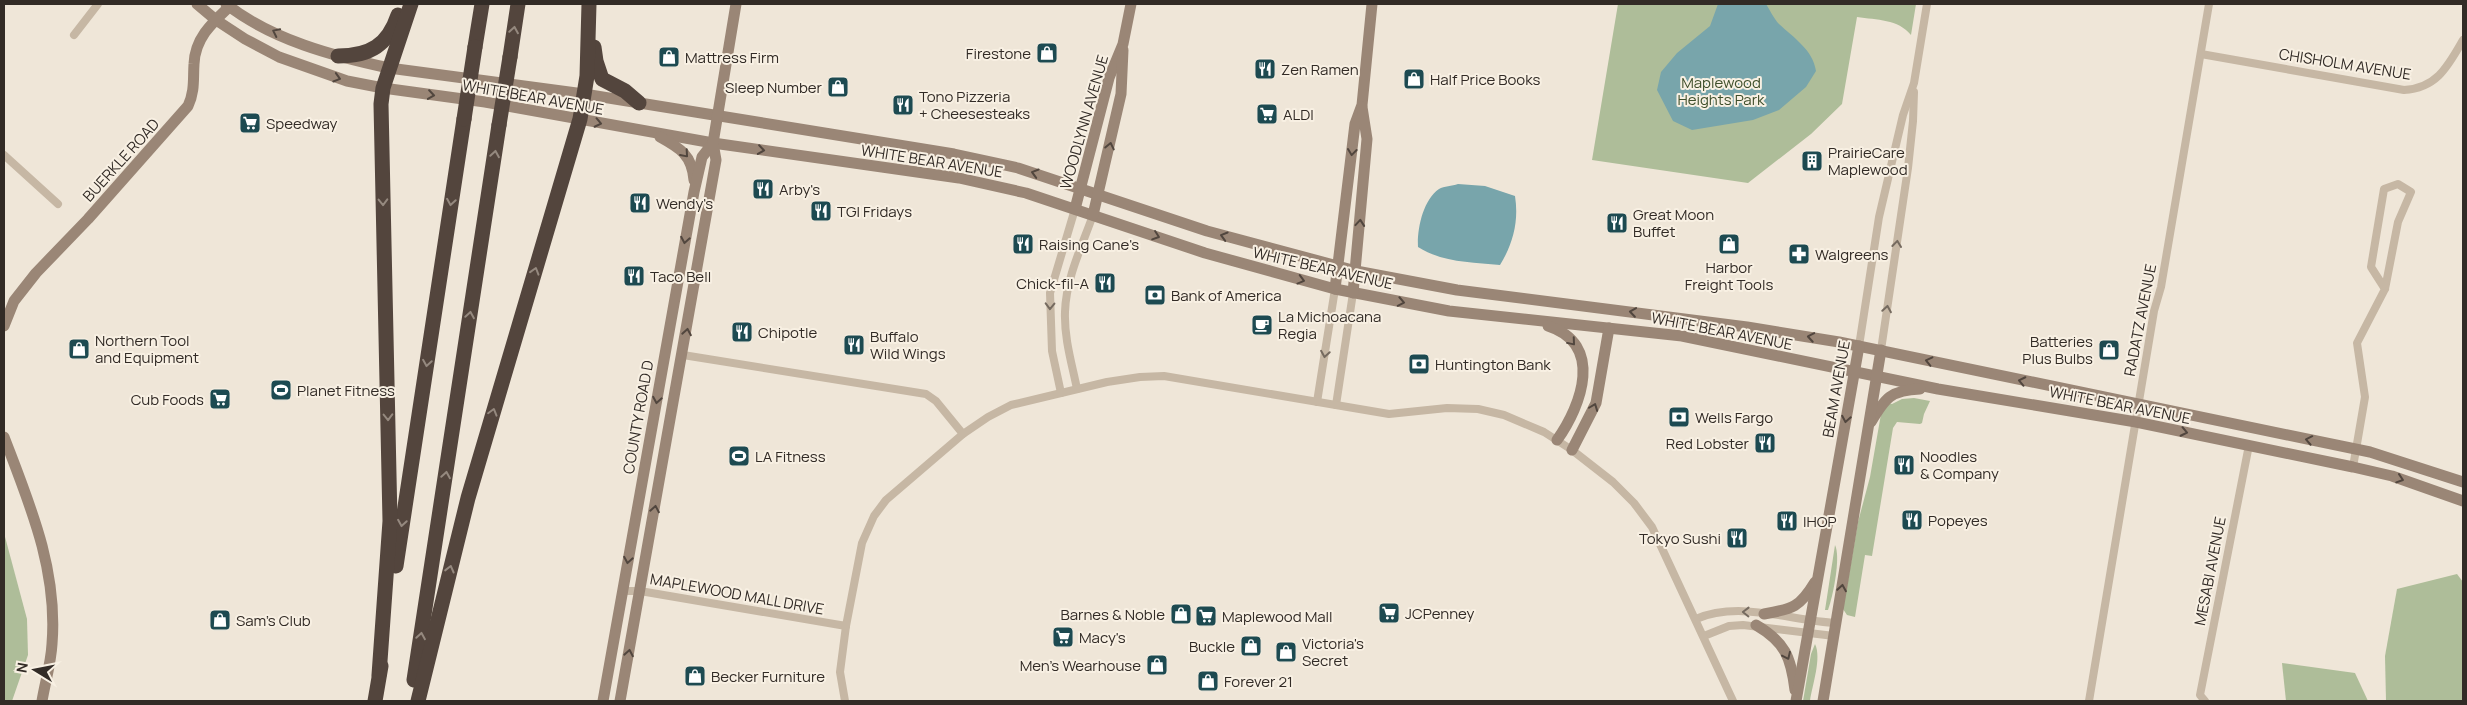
<svg xmlns="http://www.w3.org/2000/svg" width="2467" height="705" viewBox="0 0 2467 705" font-family="Manrope,sans-serif">
<rect width="100%" height="100%" fill="#efe6d8"/>
<g fill="#aebd99">
<path d="M1618,4H1916L1911,35C1898,19 1877,20 1857,17L1842,104L1811,134L1748,183L1592,160Z"/>
<path d="M1914,398L1930,401L1924,414L1922,423L1920,424L1897,422L1893,428L1872,556L1865,555L1855,617L1847,615L1843,609L1858,522L1870,477L1881,414L1888,403L1892,404L1902,399Z"/>
<path d="M4,533L27,619L28,655L12,701H4Z"/>
<path d="M1835,545C1841,557 1833,596 1828,610H1825Z"/>
<path d="M2457,574L2463,582V701H2386L2385,656L2397,589Z"/>
<path d="M1815,644C1822,658 1812,686 1810,701H1803L1811,654Z"/>
<path d="M2282,663L2355,673L2368,701H2286Z"/>
</g>
<g fill="#78a5ab">
<path d="M1718,4H1766C1770,10 1774,19 1779,24C1794,38 1813,50 1816,71L1806,87L1779,110L1753,120L1692,130L1673,121L1657,90L1661,72L1677,53L1710,26Z"/>
<path d="M1458,184L1485,186L1515,196C1519,221 1513,244 1500,265C1471,262 1444,263 1418,247C1417,229 1423,200 1439,189C1444,186 1452,186 1458,184Z"/>
</g>
<g fill="none" stroke-linecap="round" stroke-linejoin="round">
<g stroke="#c6b7a4" stroke-width="8">
<path d="M74,35L98,4"/>
<path d="M2201,54L2404,90C2437,88 2448,66 2463,40"/>
<path d="M4,155L58,204"/>
<path d="M1859,346L1879,217L1903,115L1914,83L1927,4"/>
<path d="M1881,350L1908,168L1913,121L1914,92"/>
<path d="M683,355L926,394L936,401L963,434"/>
<path d="M1077,389C1072,364 1064,338 1065,312C1066,278 1082,246 1093,215"/>
<path d="M1061,393L1052,351L1050,293L1075,209"/>
<path d="M1317,402L1335,289"/>
<path d="M1336,405L1353,293"/>
<path d="M2353,467L2365,397L2357,343L2385,289L2398,222L2411,192L2398,184L2384,189L2371,267L2385,289"/>
<path d="M623,591H640L846,626"/>
<path d="M1696,619C1740,600 1791,621 1836,623"/>
<path d="M1704,636L1729,626L1743,625L1834,636"/>
<path d="M845,701L840,672L846,626L862,543L874,516L886,500L963,434L988,417L1011,405L1107,382L1140,377L1164,376L1389,414L1447,408L1478,409L1504,415L1544,432L1572,450L1613,482L1634,503L1652,527L1733,701"/>
<path d="M2089,701L2154,311L2161,287L2209,4"/>
<path d="M2205,701L2200,695L2249,445"/>
</g>
<g stroke="#9a8676" stroke-width="11">
<path d="M197,4L216,20L245,39L279,57L347,81L383,88L485,102L713,143L959,178L1026,193L1205,253L1335,289L1449,311L1682,336L1938,389L2136,422L2353,467L2392,476L2463,501"/>
<path d="M226,4C272,40 333,56 389,68L584,94L954,154L1018,168L1207,231L1356,271L1457,290L1747,327L1839,342L2370,452L2463,482"/>
<path d="M660,137C680,148 692,155 694,180"/>
<path d="M1075,209L1109,78L1123,44L1131,4"/>
<path d="M1093,215L1121,94L1123,50"/>
<path d="M1335,289L1355,124L1362,105L1372,4"/>
<path d="M1353,293L1367,139L1362,107"/>
<path d="M4,326L14,301L36,273L88,219L188,106C195,91 193,79 194,64C195,38 212,23 230,6"/>
<path d="M1548,326C1604,344 1582,405 1557,440"/>
<path d="M1871,422C1885,398 1891,390 1920,389"/>
<path d="M4,437C30,505 58,570 52,644C51,663 45,683 42,701"/>
<path d="M1572,450L1596,403L1609,328"/>
<path d="M1764,614C1793,609 1800,607 1815,582"/>
<path d="M1756,625C1785,642 1791,657 1795,690"/>
<path d="M603,701L694,192L702,157L713,143"/>
<path d="M620,701L716,160L713,143L736,4"/>
<path d="M1796,701L1859,346"/>
<path d="M1823,701L1881,350"/>
</g>
<g stroke="#53453d" stroke-width="15">
<path d="M475,47L482,4"/>
<path d="M594,47L596,61L602,79L625,91L639,103"/>
<path d="M338,56C370,56 388,45 398,15"/>
<path d="M510,57L518,4"/>
<path d="M396,566L464,119"/>
<path d="M379,675L390,521L381,104L383,88L411,4"/>
<path d="M414,680L499,125"/>
<path d="M375,701L381,666"/>
<path d="M418,701L468,498L580,119L587,76L589,4"/>
</g>
<g stroke="#53453d" stroke-width="15">
<path d="M464,119L475,47"/>
<path d="M499,125L510,57"/>
</g>
</g>
<defs><path id="oneway-chevron" d="M-2-3.5L2.5 0L-2 3.5" fill="none" stroke-width="1.6" stroke-linecap="round" stroke-linejoin="round" transform="scale(1.25)"/></defs>
<g stroke="#95897f">
<use href="#oneway-chevron" transform="translate(514 30) rotate(-81)"/>
<use href="#oneway-chevron" transform="translate(495 154) rotate(-81)"/>
<use href="#oneway-chevron" transform="translate(383 202) rotate(89)"/>
<use href="#oneway-chevron" transform="translate(451 202) rotate(99)"/>
<use href="#oneway-chevron" transform="translate(535 271) rotate(-73)"/>
<use href="#oneway-chevron" transform="translate(470 315) rotate(-81)"/>
<use href="#oneway-chevron" transform="translate(427 363) rotate(99)"/>
<use href="#oneway-chevron" transform="translate(493 412) rotate(-74)"/>
<use href="#oneway-chevron" transform="translate(388 417) rotate(89)"/>
<use href="#oneway-chevron" transform="translate(446 475) rotate(-81)"/>
<use href="#oneway-chevron" transform="translate(402 523) rotate(99)"/>
<use href="#oneway-chevron" transform="translate(450 569) rotate(-76)"/>
<use href="#oneway-chevron" transform="translate(421 636) rotate(-81)"/>
</g>
<g stroke="#51463e">
<use href="#oneway-chevron" transform="translate(276 32) rotate(-154)"/>
<use href="#oneway-chevron" transform="translate(337 78) rotate(17)"/>
<use href="#oneway-chevron" transform="translate(431 95) rotate(8)"/>
<use href="#oneway-chevron" transform="translate(598 123) rotate(12)"/>
<use href="#oneway-chevron" transform="translate(1110 146) rotate(-78)"/>
<use href="#oneway-chevron" transform="translate(761 150) rotate(8)"/>
<use href="#oneway-chevron" transform="translate(1352 152) rotate(97)"/>
<use href="#oneway-chevron" transform="translate(685 154) rotate(49)"/>
<use href="#oneway-chevron" transform="translate(1035 173) rotate(-164)"/>
<use href="#oneway-chevron" transform="translate(1360 223) rotate(-85)"/>
<use href="#oneway-chevron" transform="translate(1156 236) rotate(19)"/>
<use href="#oneway-chevron" transform="translate(1224 236) rotate(-164)"/>
<use href="#oneway-chevron" transform="translate(685 240) rotate(100)"/>
<use href="#oneway-chevron" transform="translate(1301 280) rotate(15)"/>
<use href="#oneway-chevron" transform="translate(1401 302) rotate(11)"/>
<use href="#oneway-chevron" transform="translate(1633 312) rotate(-172)"/>
<use href="#oneway-chevron" transform="translate(687 332) rotate(-80)"/>
<use href="#oneway-chevron" transform="translate(1811 337) rotate(-170)"/>
<use href="#oneway-chevron" transform="translate(1572 342) rotate(50)"/>
<use href="#oneway-chevron" transform="translate(1929 361) rotate(-167)"/>
<use href="#oneway-chevron" transform="translate(2022 381) rotate(-168)"/>
<use href="#oneway-chevron" transform="translate(657 400) rotate(100)"/>
<use href="#oneway-chevron" transform="translate(1594 407) rotate(-69)"/>
<use href="#oneway-chevron" transform="translate(1846 419) rotate(100)"/>
<use href="#oneway-chevron" transform="translate(2184 432) rotate(12)"/>
<use href="#oneway-chevron" transform="translate(2309 440) rotate(-169)"/>
<use href="#oneway-chevron" transform="translate(2400 479) rotate(18)"/>
<use href="#oneway-chevron" transform="translate(655 509) rotate(-80)"/>
<use href="#oneway-chevron" transform="translate(628 560) rotate(100)"/>
<use href="#oneway-chevron" transform="translate(1842 588) rotate(-81)"/>
<use href="#oneway-chevron" transform="translate(629 653) rotate(-80)"/>
<use href="#oneway-chevron" transform="translate(1787 656) rotate(65)"/>
</g>
<g stroke="#756a5f">
<use href="#oneway-chevron" transform="translate(1897 244) rotate(-83)"/>
<use href="#oneway-chevron" transform="translate(1050 306) rotate(91)"/>
<use href="#oneway-chevron" transform="translate(1887 309) rotate(-81)"/>
<use href="#oneway-chevron" transform="translate(1325 354) rotate(99)"/>
<use href="#oneway-chevron" transform="translate(1746 612) rotate(-179)"/>
</g>
<defs>
<g id="shop-square" transform="scale(1.125)"><rect x="-9" y="-9" width="18" height="18" rx="4" fill="#1d4a51" stroke="#f8f0e3"/><path d="M-5-2.5h2.3a2.7 3.5 0 0 1 5.4 0H5L5.5 6h-11ZM-1.5-2.5h3a1.5 2.3 0 0 0-3 0Z" fill="#fff"/></g>
<g id="restaurant-square" transform="scale(1.125)"><rect x="-9" y="-9" width="18" height="18" rx="4" fill="#1d4a51" stroke="#f8f0e3"/><path d="M-5-6h1v4h1v-4h1v4h1v-4h1v5L-1.5 .5V6h-2V.5L-5-1ZM5-6V6H3V1.5H1.5Q1.5-4 5-6Z" fill="#fff"/></g>
<g id="supermarket-square" transform="scale(1.125)"><rect x="-9" y="-9" width="18" height="18" rx="4" fill="#1d4a51" stroke="#f8f0e3"/><path d="M-6-5.5h2.5l.6 2H6L4.5 2H-2.5L-4.4-4H-6ZM-1.5 3.2a1.3 1.3 0 1 0 .1 0ZM3 3.2a1.3 1.3 0 1 0 .1 0Z" fill="#fff"/></g>
<g id="building-square" transform="scale(1.125)"><rect x="-9" y="-9" width="18" height="18" rx="4" fill="#1d4a51" stroke="#f8f0e3"/><path d="M-4-6H4V6H1V3H-1V6H-4ZM-2.5-4.3h1.7v1.8h-1.7ZM.8-4.3h1.7v1.8H.8ZM-2.5-1h1.7V.8h-1.7ZM.8-1h1.7V.8H.8Z" fill="#fff"/></g>
<g id="pharmacy-square" transform="scale(1.125)"><rect x="-9" y="-9" width="18" height="18" rx="4" fill="#1d4a51" stroke="#f8f0e3"/><path d="M-2-6h4v4h4v4h-4v4h-4v-4h-4v-4h4Z" fill="#fff"/></g>
<g id="bank-square" transform="scale(1.125)"><rect x="-9" y="-9" width="18" height="18" rx="4" fill="#1d4a51" stroke="#f8f0e3"/><path d="M-6-4H6V4H-6ZM0-2.3a2.3 2.3 0 1 0 0 4.6a2.3 2.3 0 1 0 0-4.6Z" fill="#fff"/></g>
<g id="cafe-square" transform="scale(1.125)"><rect x="-9" y="-9" width="18" height="18" rx="4" fill="#1d4a51" stroke="#f8f0e3"/><path d="M-5.5-4.5H6V0H3Q3 3.5 0 3.5H-2.5Q-5.5 3.5-5.5 0ZM3-3.2v2h1.7v-2ZM-6 4.5H4V6H-6Z" fill="#fff"/></g>
<g id="stadium-square" transform="scale(1.125)"><rect x="-9" y="-9" width="18" height="18" rx="4" fill="#1d4a51" stroke="#f8f0e3"/><path d="M0-5a6.5 5 0 1 0 0 10a6.5 5 0 1 0 0-10ZM-3.5-1.8h7v3.6h-7Z" fill="#fff"/></g>
</defs>
<g fill-rule="evenodd">
<use href="#shop-square" x="1047" y="53"/>
<use href="#shop-square" x="669" y="57"/>
<use href="#restaurant-square" x="1265" y="69"/>
<use href="#shop-square" x="1414" y="79"/>
<use href="#shop-square" x="838" y="87"/>
<use href="#restaurant-square" x="903" y="105"/>
<use href="#supermarket-square" x="1267" y="114"/>
<use href="#supermarket-square" x="250" y="123"/>
<use href="#building-square" x="1812" y="161"/>
<use href="#restaurant-square" x="763" y="189"/>
<use href="#restaurant-square" x="640" y="203"/>
<use href="#restaurant-square" x="821" y="211"/>
<use href="#restaurant-square" x="1617" y="223"/>
<use href="#restaurant-square" x="1023" y="244"/>
<use href="#shop-square" x="1729" y="244"/>
<use href="#pharmacy-square" x="1799" y="254"/>
<use href="#restaurant-square" x="634" y="276"/>
<use href="#restaurant-square" x="1105" y="283"/>
<use href="#bank-square" x="1155" y="295"/>
<use href="#cafe-square" x="1262" y="325"/>
<use href="#restaurant-square" x="742" y="332"/>
<use href="#restaurant-square" x="854" y="345"/>
<use href="#shop-square" x="79" y="349"/>
<use href="#shop-square" x="2109" y="350"/>
<use href="#bank-square" x="1419" y="364"/>
<use href="#stadium-square" x="281" y="390"/>
<use href="#supermarket-square" x="220" y="399"/>
<use href="#bank-square" x="1679" y="417"/>
<use href="#restaurant-square" x="1765" y="443"/>
<use href="#stadium-square" x="739" y="456"/>
<use href="#restaurant-square" x="1904" y="465"/>
<use href="#restaurant-square" x="1912" y="520"/>
<use href="#restaurant-square" x="1787" y="521"/>
<use href="#restaurant-square" x="1737" y="538"/>
<use href="#supermarket-square" x="1389" y="613"/>
<use href="#shop-square" x="1181" y="614"/>
<use href="#supermarket-square" x="1206" y="616"/>
<use href="#shop-square" x="220" y="620"/>
<use href="#supermarket-square" x="1063" y="637"/>
<use href="#shop-square" x="1251" y="646"/>
<use href="#shop-square" x="1286" y="652"/>
<use href="#shop-square" x="1157" y="665"/>
<use href="#shop-square" x="695" y="676"/>
<use href="#shop-square" x="1208" y="681"/>
</g>
<g text-anchor="middle" dominant-baseline="central" stroke-width="4" stroke-linejoin="round" paint-order="stroke">
<g font-size="15" fill="#322b26" stroke="#f8f0e3" text-anchor="start">
<text x="1031" y="53" text-anchor="end">Firestone</text>
<text x="685" y="57">Mattress Firm</text>
<text x="1281" y="69">Zen Ramen</text>
<text x="1430" y="79">Half Price Books</text>
<text x="822" y="87" text-anchor="end">Sleep Number</text>
<text x="919" y="96">Tono Pizzeria<tspan x="919" dy="17">+ Cheesesteaks</tspan></text>
<text x="1283" y="114">ALDI</text>
<text x="266" y="123">Speedway</text>
<text x="1828" y="152">PrairieCare<tspan x="1828" dy="17">Maplewood</tspan></text>
<text x="779" y="189">Arby's</text>
<text x="656" y="203">Wendy's</text>
<text x="837" y="211">TGI Fridays</text>
<text x="1633" y="214">Great Moon<tspan x="1633" dy="17">Buffet</tspan></text>
<text x="1039" y="244">Raising Cane's</text>
<text x="1815" y="254">Walgreens</text>
<text x="1729" y="267" text-anchor="middle">Harbor<tspan x="1729" dy="17">Freight Tools</tspan></text>
<text x="650" y="276">Taco Bell</text>
<text x="1089" y="283" text-anchor="end">Chick-fil-A</text>
<text x="1171" y="295">Bank of America</text>
<text x="1278" y="316">La Michoacana<tspan x="1278" dy="17">Regia</tspan></text>
<text x="758" y="332">Chipotle</text>
<text x="870" y="336">Buffalo<tspan x="870" dy="17">Wild Wings</tspan></text>
<text x="95" y="340">Northern Tool<tspan x="95" dy="17">and Equipment</tspan></text>
<text x="2093" y="341" text-anchor="end">Batteries<tspan x="2093" dy="17">Plus Bulbs</tspan></text>
<text x="1435" y="364">Huntington Bank</text>
<text x="297" y="390">Planet Fitness</text>
<text x="204" y="399" text-anchor="end">Cub Foods</text>
<text x="1695" y="417">Wells Fargo</text>
<text x="1749" y="443" text-anchor="end">Red Lobster</text>
<text x="755" y="456">LA Fitness</text>
<text x="1920" y="456">Noodles<tspan x="1920" dy="17">&amp; Company</tspan></text>
<text x="1928" y="520">Popeyes</text>
<text x="1803" y="521">IHOP</text>
<text x="1721" y="538" text-anchor="end">Tokyo Sushi</text>
<text x="1405" y="613">JCPenney</text>
<text x="1165" y="614" text-anchor="end">Barnes &amp; Noble</text>
<text x="1222" y="616">Maplewood Mall</text>
<text x="236" y="620">Sam's Club</text>
<text x="1079" y="637">Macy's</text>
<text x="1302" y="643">Victoria's<tspan x="1302" dy="17">Secret</tspan></text>
<text x="1235" y="646" text-anchor="end">Buckle</text>
<text x="1141" y="665" text-anchor="end">Men's Wearhouse</text>
<text x="711" y="676">Becker Furniture</text>
<text x="1224" y="681">Forever 21</text>
</g>
<g font-size="15" fill="#322b26" stroke="#f8f0e3">
<text transform="translate(2345 64) rotate(9)">CHISHOLM AVENUE</text>
<text transform="translate(533 97) rotate(10)">WHITE BEAR AVENUE</text>
<text transform="translate(1084 122) rotate(-74)">WOODLYNN AVENUE</text>
<text transform="translate(121 160) rotate(-48)">BUERKLE ROAD</text>
<text transform="translate(932 161) rotate(9)">WHITE BEAR AVENUE</text>
<text transform="translate(1323 268) rotate(13)">WHITE BEAR AVENUE</text>
<text transform="translate(2140 320) rotate(-79)">RADATZ AVENUE</text>
<text transform="translate(1722 331) rotate(11)">WHITE BEAR AVENUE</text>
<text transform="translate(1836 389) rotate(-80)">BEAM AVENUE</text>
<text transform="translate(2120 405) rotate(11)">WHITE BEAR AVENUE</text>
<text transform="translate(638 417) rotate(-80)">COUNTY ROAD D</text>
<text transform="translate(2210 571) rotate(-79)">MESABI AVENUE</text>
<text transform="translate(737 594) rotate(10)">MAPLEWOOD MALL DRIVE</text>
</g>
<g font-size="15" fill="#3f4f2b" stroke="#f8f0e3">
<text x="1721" y="82">Maplewood<tspan x="1721" dy="17">Heights Park</tspan></text>
</g>
</g>
<rect width="2467" height="705" fill="none" stroke="#322b26" stroke-width="10"/>
<g transform="translate(35 670) rotate(280)" stroke="#f8f0e3" stroke-width="4" paint-order="stroke">
<path d="M0-4L9 19L0 12L-9 19Z" fill="#322b26"/>
<text y="-8" font-size="14" font-weight="bold" text-anchor="middle" fill="#322b26">N</text>
</g>
</svg>
